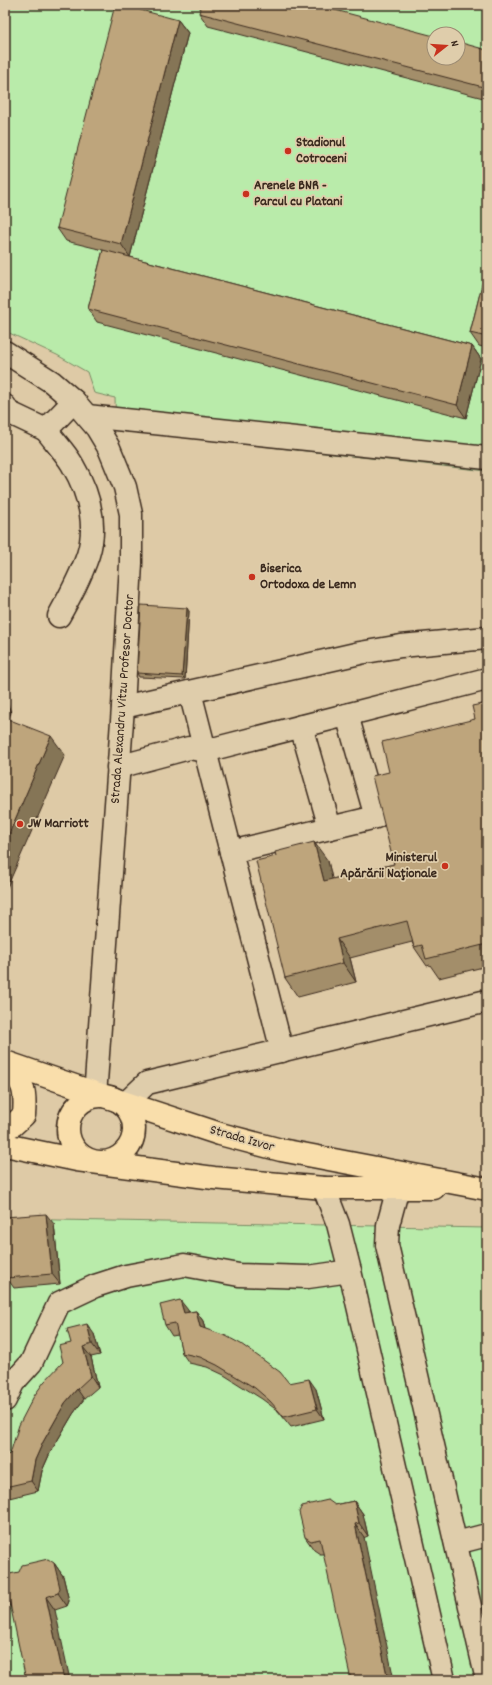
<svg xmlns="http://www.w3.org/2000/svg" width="492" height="1685" viewBox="0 0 492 1685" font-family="Dekko,sans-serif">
<rect width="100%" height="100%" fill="#decaa6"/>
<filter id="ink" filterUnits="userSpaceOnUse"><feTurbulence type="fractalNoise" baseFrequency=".025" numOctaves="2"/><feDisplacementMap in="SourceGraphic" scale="8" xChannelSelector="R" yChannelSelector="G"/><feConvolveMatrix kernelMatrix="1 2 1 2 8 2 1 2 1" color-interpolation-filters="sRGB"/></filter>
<g filter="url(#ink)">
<g fill="#b9ebaa" stroke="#7a8a64" fill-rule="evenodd">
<path d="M5,5H487V471L116,430L115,398L94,393L87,372L57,355L5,331ZM434,34H458V58H434Z"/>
<path d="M5,1219L487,1228V1680H5Z"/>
</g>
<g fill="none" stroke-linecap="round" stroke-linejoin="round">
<g stroke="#3b2a1e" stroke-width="25">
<g id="minor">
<path d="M5,352L52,382L74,401L97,428L109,448L125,487L131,514V563L123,707L95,1096"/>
<path d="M5,406L8,412L46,430L74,401"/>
<path d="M87,416L487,458"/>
<path d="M46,430C54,441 65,452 72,464C88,491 98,523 88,555C81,576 70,596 59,616"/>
<path d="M190,692L282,1051"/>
<path d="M123,707L360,653L401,646L487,638"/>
<path d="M301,726L330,828"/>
<path d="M118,767L189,748L205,751L487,679"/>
<path d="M231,852L376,817L347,715"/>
<path d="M126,1103L147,1083L487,1001"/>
<path d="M324,1188L338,1224L350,1271L444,1680"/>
<path d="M398,1188L388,1225L387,1245L487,1680"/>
<path d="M5,1400L13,1383L31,1363L59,1303L95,1286L126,1276L184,1265L239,1275L308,1277L350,1271"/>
<path d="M456,1543L487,1535"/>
</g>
</g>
<g stroke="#3b2a1e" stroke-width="25">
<g id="major">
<path d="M5,1062L95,1093L220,1134L281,1150L487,1189"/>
<path d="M5,1065C24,1082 26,1090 24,1115L13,1125L5,1129"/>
<circle cx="101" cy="1129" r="33"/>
<path d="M5,1145L77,1160L214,1178L324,1188H434"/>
</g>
</g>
<use href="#minor" stroke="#dfcdab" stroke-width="22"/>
<use href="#major" stroke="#f9deab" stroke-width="22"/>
</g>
<g fill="#a38e6a" stroke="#3b2a1e">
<path d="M199,13L487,50V99L208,26Z"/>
<path d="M178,20L188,33L130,257L472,346L481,359L466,418L97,322L88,309L103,250L66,241L57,228Z"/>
<path d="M487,265V348L479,346L470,333Z"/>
<path d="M189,611L185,679L139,677L137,673Z"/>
<path d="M487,703V966L439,978L430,965L427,966L414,947L412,942L350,958L356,982L298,997L285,978L276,856L328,861L332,879L394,864L389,772L475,719Z"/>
<path d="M54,1224L60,1284L14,1288L7,1278Z"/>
<path d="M188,1310V1312L196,1311L203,1321L205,1329L289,1383L316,1389L324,1419L291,1427L278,1411L262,1399L224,1375L207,1367L189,1363L182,1353L178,1335L172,1336L165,1325Z"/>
<path d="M94,1334L100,1355L91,1357L98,1387L84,1399L73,1414L50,1453L42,1471L38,1491L5,1499V1455L10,1454L63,1362L71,1343Z"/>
<path d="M354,1501L363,1514L368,1536L323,1554H320L314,1550L305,1537L335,1505Z"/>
<path d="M54,1563L63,1576L69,1601L67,1606L55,1610L11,1608L6,1600Z"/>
</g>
<g fill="#857456" stroke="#3b2a1e">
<path d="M178,20L188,33L130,257L121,244Z"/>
<path d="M472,346L481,359L466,418L457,405Z"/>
<path d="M187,608L189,611L185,679L182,676Z"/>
<path d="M5,701L9,707L11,713L5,725Z"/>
<path d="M51,736L65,755L5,892V843Z"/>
<path d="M314,842L328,861L337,900L324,881Z"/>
<path d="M337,939L350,958L356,982L343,963Z"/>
<path d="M46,1214L54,1224L60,1284L52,1274Z"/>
<path d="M180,1300L188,1310L191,1324L184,1313Z"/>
<path d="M196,1311L203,1321L207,1338L200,1327Z"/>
<path d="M87,1324L94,1334L100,1355L92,1344Z"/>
<path d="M83,1347L91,1357L98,1387L91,1376Z"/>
<path d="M309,1379L316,1389L324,1419L317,1409Z"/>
<path d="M77,1389L84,1399L73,1414L50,1453L42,1471L38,1491L31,1481L35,1460L43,1442L65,1403Z"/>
<path d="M354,1501L363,1514L368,1536L359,1523Z"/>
<path d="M355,1524L364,1537L394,1680H388Z"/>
<path d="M54,1563L63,1576L69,1601L67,1606L58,1593Z"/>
<path d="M46,1597L55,1610L70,1680H64Z"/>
</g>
<g fill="#bea57b" stroke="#3b2a1e">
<path d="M115,5H122L178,20L121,244L57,228Z"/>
<path d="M201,5H316L434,36V58H458V42L487,50V88L199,13Z"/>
<path d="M103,250L472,346L457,405L88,309Z"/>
<path d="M487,265V337L470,333Z"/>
<path d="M141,605L187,608L182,676L137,673Z"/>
<path d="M487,703V944L426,959L422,945L414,947L407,921L337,939L343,963L285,978L256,861L276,856L275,852L314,842L324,881L394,864L372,776L389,772L382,742L475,719L472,706Z"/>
<path d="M5,718L51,736L5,843Z"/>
<path d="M46,1214L52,1274L7,1278L5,1261V1217Z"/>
<path d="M180,1300L184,1313L196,1311L200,1327L226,1336L241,1344L280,1372L289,1383L309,1379L317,1409L284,1417L270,1401L255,1388L217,1365L200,1357L182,1353L175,1323L165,1325L160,1305Z"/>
<path d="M87,1324L92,1344L83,1347L91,1376L77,1389L65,1403L43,1442L35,1460L31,1481L5,1487V1455L10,1454L19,1425L34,1396L44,1382L63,1362L59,1346L71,1343L67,1329Z"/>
<path d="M328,1500L335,1505L354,1501L359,1523L355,1524L388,1680H351L320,1539L311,1541L305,1537L299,1512L302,1506Z"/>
<path d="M48,1559L54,1563L60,1588L58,1593L46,1597L64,1680H26L9,1599L6,1600L5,1597V1575L19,1572L22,1565Z"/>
</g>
</g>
<g fill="#c8321e" stroke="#dfcdab" stroke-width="1.5">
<circle cx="288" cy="151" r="4"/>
<circle cx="246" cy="194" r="4"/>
<circle cx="252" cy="577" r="4"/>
<circle cx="20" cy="824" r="4"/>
<circle cx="445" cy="866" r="4"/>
</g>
<g text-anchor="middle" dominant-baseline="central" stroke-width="3.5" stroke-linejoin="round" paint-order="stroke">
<g font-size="14" font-weight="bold" fill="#3b2a1e" stroke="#dfcdab" text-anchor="start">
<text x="296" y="143">Stadionul<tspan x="296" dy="16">Cotroceni</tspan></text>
<text x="254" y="186">Arenele BNR -<tspan x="254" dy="16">Parcul cu Platani</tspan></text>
<text x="260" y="569">Biserica<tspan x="260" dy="16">Ortodoxa de Lemn</tspan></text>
<text x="28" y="824">JW Marriott</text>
<text x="437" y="858" text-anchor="end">Ministerul<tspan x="437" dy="16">Apărării Naţionale</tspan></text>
</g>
<g font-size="14" fill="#3b2a1e" stroke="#dfcdab">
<text transform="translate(123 699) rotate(-86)">Strada Alexandru Vitzu Profesor Doctor</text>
<text transform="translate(242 1139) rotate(16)">Strada Izvor</text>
</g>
</g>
<rect width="492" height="1685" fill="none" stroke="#dfcdab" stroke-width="20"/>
<rect x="10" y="10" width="472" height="1665" fill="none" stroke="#3b2a1e" stroke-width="1.5" filter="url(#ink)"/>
<g transform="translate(446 46) rotate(73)"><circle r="19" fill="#dfcdab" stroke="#9d8c73"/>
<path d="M0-3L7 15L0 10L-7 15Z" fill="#c8321e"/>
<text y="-6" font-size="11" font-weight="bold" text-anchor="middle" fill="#3b2a1e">N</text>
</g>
</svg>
